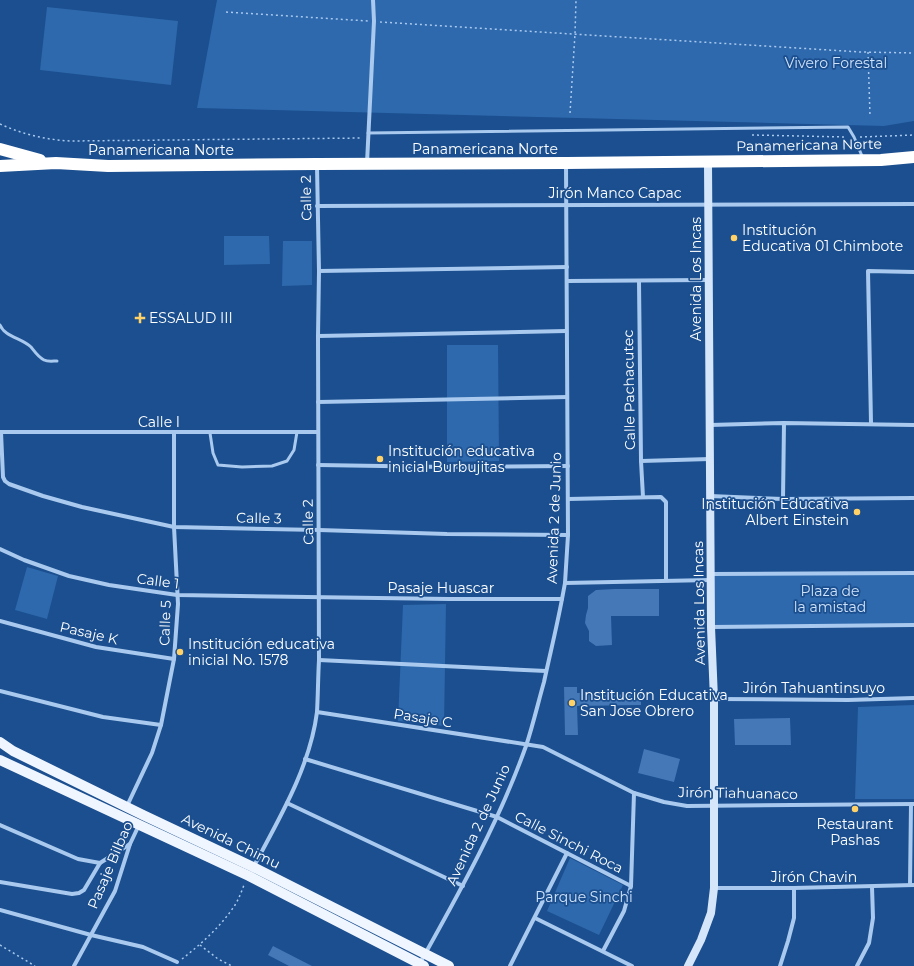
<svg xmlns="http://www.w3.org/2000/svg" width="914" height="966" viewBox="0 0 914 966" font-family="Montserrat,sans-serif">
<rect width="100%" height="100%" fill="#1b4f8f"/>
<g fill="#2e69ad">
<path d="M217,0H914V121L884,126L197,108Z"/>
<path d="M47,7L178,21L171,85L40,70Z"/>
<path d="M224,236H269L270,264L224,265Z"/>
<path d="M283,241H312V285L282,286Z"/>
<path d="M447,345H498L499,461L447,462Z"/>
<path d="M27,567L58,576L47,619L15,610Z"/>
<path d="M914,573V625L711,627V574Z"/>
<path d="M446,604L444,726L398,721L403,605Z"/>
<path d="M914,705V799H855L858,707Z"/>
<path d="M570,858L623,885L599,935L547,911Z"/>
</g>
<g fill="#4478b7">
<path d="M615,589H659V616H611L612,645L596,646L589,641V631L585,623L586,615L588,608V596L596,590Z"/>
<path d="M564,687H577V693L605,692V695L641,694V705L577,706L578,735H565Z"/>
<path d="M790,718L791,745H735L734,719Z"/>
<path d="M644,749L680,759L674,782L638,773Z"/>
<path d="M273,946L312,966H289L268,955Z"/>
</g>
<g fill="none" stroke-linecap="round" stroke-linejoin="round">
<g stroke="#a9c9ee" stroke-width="1.5" stroke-dasharray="2 3" stroke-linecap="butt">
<path d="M226,12L368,21"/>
<path d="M380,22L861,52L914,53"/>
<path d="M868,52L870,116"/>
<path d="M570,113L575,34L576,0"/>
<path d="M0,124C22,134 46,140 71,141L362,138"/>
<path d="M752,135L846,137"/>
<path d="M860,137L914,135"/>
<path d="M0,945L35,966"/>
<path d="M200,945L218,959L232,966"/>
<path d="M182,959C201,944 219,928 233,908C238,901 241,893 244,885"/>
</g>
<g stroke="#a9c9ee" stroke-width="3">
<path d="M368,133L848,127L854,137L862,156"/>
<path d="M0,325C5,337 22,338 31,347C35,352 38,357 44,360C48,362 53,361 57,361"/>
<path d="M210,433L213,453L218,465L242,467L272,466L287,461L294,450L297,432"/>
</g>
<g stroke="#a9c9ee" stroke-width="4">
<path d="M367,163L374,21L373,0"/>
<path d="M317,206L914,204"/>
<path d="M319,271L567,267"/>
<path d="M567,281L708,280"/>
<path d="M639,282L641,461L643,497"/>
<path d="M318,336L566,331"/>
<path d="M318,402L567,397"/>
<path d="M871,423L868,271L914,272"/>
<path d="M710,425L784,423L914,425"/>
<path d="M0,432H318"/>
<path d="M1,432L3,477L5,481L9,484L43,496L82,507L174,527L319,530L447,534L568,535"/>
<path d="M641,461L710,459"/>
<path d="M318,465L445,467L568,466"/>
<path d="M710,496L783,499L914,498"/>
<path d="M568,499L661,497L666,502V580"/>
<path d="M783,499L784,423"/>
<path d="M0,549L24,560L69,576L109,585L177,595L449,599H562"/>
<path d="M711,574L914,573"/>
<path d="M565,583L710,580"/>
<path d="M0,621L96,647L174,659"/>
<path d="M711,627L914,625"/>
<path d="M319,660L546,671"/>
<path d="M0,691L103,717L161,725"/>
<path d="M714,699L848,700L914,698"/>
<path d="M317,712L543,747L634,793L664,802L687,806L914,804"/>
<path d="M305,759L497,817L631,886"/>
<path d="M287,803L463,886"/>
<path d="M127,806L152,753L161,725L174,659L178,604L174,527V433"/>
<path d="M0,825L78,859L100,863L130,844"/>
<path d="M254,866C280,817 310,767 317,712C318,695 318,677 319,660L318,336L319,271L317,166"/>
<path d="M0,882L72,894L79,893L84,890L100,863"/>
<path d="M910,885L911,804"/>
<path d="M714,888H794L914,885"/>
<path d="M0,910L91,935L143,947L177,962"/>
<path d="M535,918L632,966"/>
<path d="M603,951L624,911L631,886L634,793"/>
<path d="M420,963C459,893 499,822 526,746C533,725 538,703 544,682C550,654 557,626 562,599L565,583L568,535L566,164"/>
<path d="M74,966L115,891L130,844L139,825"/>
<path d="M510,966L567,853"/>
<path d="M780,966L788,941L794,918V888"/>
<path d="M857,966L869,943L873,918L872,887"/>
</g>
<path stroke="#d6e6fa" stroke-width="8" d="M688,966L701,940L711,913L714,888V699L711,627L708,162"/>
<g stroke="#f0f6ff" stroke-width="10">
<path d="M0,742L13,751L143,815L253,867L449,966"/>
<path d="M0,760L249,876L424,966"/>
</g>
<g stroke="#fff" stroke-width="12">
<path d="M0,149L40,160"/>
<path d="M0,166L56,163L108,166L317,164L566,163L881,160L914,157"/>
</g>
</g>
<g fill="#ffd166" stroke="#1b4f8f" stroke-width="1.5">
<circle cx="734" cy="238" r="4"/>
<path d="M138 312h4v4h4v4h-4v4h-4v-4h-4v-4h4z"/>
<circle cx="380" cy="459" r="4"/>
<circle cx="857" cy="512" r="4"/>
<circle cx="180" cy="652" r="4"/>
<circle cx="572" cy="703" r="4"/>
<circle cx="855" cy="809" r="4"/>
</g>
<g text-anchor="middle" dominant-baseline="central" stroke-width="3.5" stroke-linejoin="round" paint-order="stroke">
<g font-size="14" fill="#cfe3fa" stroke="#1b4f8f">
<text x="836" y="63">Vivero Forestal</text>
<text x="830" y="591">Plaza de<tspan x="830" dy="16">la amistad</tspan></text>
<text x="584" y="897">Parque Sinchi</text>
</g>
<g font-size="14" fill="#fff" stroke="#1b4f8f">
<text transform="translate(809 145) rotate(-1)">Panamericana Norte</text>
<text x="485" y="149">Panamericana Norte</text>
<text x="161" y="150">Panamericana Norte</text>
<text x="615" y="193">Jirón Manco Capac</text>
<text transform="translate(306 198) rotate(-91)">Calle 2</text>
<text transform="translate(696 279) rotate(-90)">Avenida Los Incas</text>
<text transform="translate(629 390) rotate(-91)">Calle Pachacutec</text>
<text x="159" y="422">Calle I</text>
<text transform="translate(259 518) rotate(1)">Calle 3</text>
<text transform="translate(554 518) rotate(-88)">Avenida 2 de Junio</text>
<text transform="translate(308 522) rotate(-91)">Calle 2</text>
<text transform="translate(158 581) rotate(7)">Calle 1</text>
<text x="441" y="588">Pasaje Huascar</text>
<text transform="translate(699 603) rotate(-91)">Avenida Los Incas</text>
<text transform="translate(165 623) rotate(-88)">Calle 5</text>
<text transform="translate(89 633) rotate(13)">Pasaje K</text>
<text x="814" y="688">Jirón Tahuantinsuyo</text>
<text transform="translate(423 718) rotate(9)">Pasaje C</text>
<text transform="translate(738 793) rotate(1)">Jirón Tiahuanaco</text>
<text transform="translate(478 825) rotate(-65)">Avenida 2 de Junio</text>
<text transform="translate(231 841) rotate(26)">Avenida Chimu</text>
<text transform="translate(569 842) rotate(27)">Calle Sinchi Roca</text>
<text transform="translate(110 865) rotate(-67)">Pasaje Bilbao</text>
<text x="814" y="877">Jirón Chavin</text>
</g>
<g font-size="14" fill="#fff" stroke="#1b4f8f" text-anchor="start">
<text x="742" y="230">Institución<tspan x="742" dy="16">Educativa 01 Chimbote</tspan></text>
<text x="149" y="318">ESSALUD III</text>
<text x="388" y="451">Institución educativa<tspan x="388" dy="16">inicial Burbujitas</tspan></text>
<text x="849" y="504" text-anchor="end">Institución Educativa<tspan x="849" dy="16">Albert Einstein</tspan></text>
<text x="188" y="644">Institución educativa<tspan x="188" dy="16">inicial No. 1578</tspan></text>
<text x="580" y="695">Institución Educativa<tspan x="580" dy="16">San Jose Obrero</tspan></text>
<text x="855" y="824" text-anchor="middle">Restaurant<tspan x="855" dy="16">Pashas</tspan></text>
</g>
</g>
</svg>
